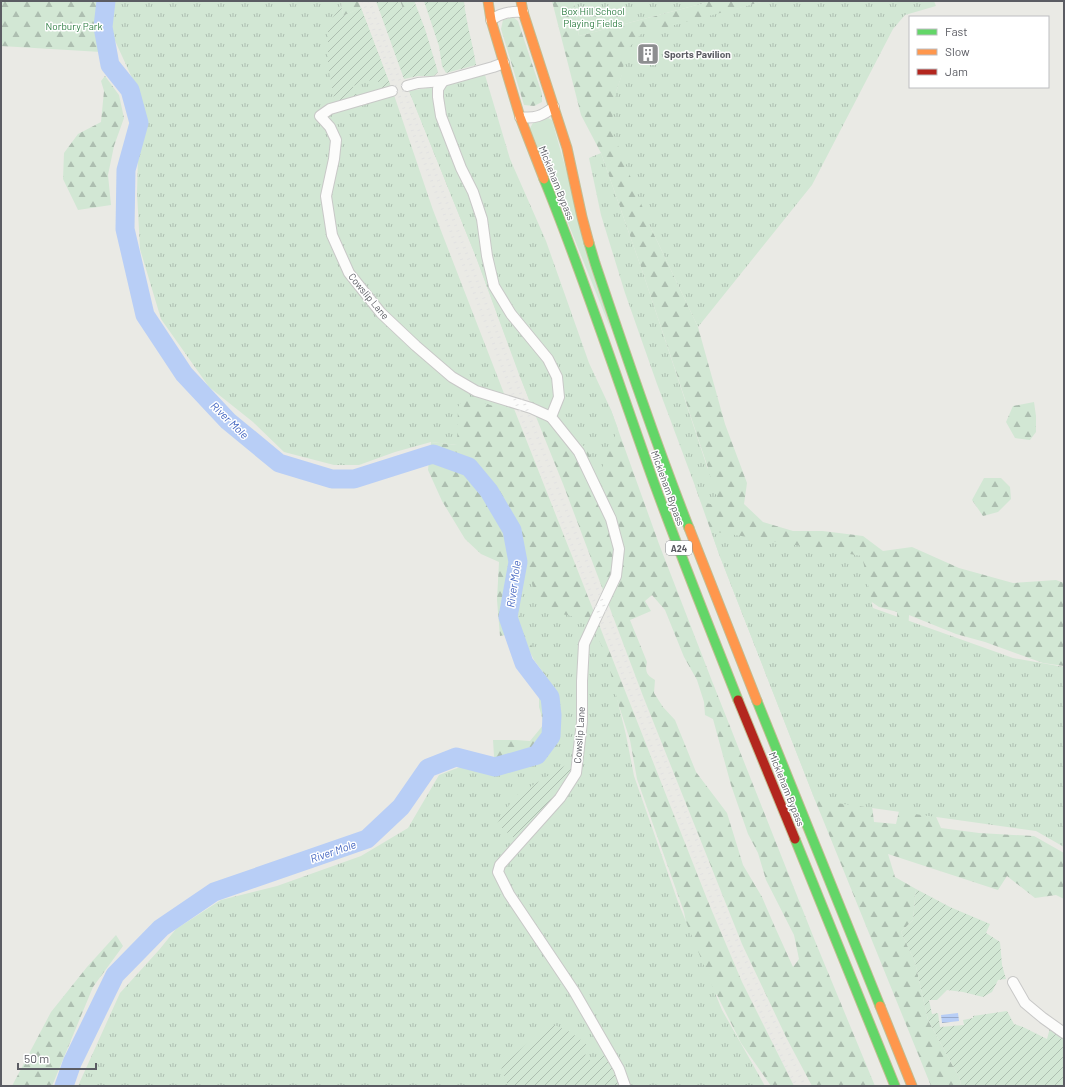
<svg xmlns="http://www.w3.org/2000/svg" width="1065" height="1087" viewBox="0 0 1065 1087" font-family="Barlow,sans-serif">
<defs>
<pattern id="forest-firs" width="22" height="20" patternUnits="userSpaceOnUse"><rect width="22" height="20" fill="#d2e7d4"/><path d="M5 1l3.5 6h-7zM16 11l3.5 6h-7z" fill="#adbeb0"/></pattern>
<pattern id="park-tufts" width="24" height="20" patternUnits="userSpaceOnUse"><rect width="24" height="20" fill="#d2e7d4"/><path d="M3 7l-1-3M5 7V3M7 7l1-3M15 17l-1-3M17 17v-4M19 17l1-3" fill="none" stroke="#adbeb0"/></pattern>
<pattern id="garden-furrows" width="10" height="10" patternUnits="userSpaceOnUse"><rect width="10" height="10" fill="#d2e7d4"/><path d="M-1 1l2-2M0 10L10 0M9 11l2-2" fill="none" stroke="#adbeb0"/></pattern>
<pattern id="water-rules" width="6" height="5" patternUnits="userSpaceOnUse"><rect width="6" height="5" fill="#b8cef6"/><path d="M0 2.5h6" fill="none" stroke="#99aacb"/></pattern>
</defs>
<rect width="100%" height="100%" fill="#eaeae5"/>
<path fill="#d2e7d4" d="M548,118L552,120L611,330L530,128L533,123Z"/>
<g fill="url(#forest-firs)" fill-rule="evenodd">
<path d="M1,1H99V8L101,52L1,46Z"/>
<path d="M341,1H358L361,8L343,16Z"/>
<path d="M400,1H416L411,9H403Z"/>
<path d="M552,1H574L579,36L712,1H765L736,9L622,75L616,92L650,226L698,327L725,424L747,483L744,504L763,522L793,531H823L863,536L883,551L912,547L959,568L1013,583L1056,580L1064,583V666L1043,663L985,642L956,634L909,615L908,635L929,801L941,828L979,833L1034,836L1064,853V899L1056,895L1035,898L1007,876L998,890L888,854L895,877L916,889L913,920L901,932L915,962L928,1020L960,1079L961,1086H931L815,800L719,554L695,486L708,468L643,273L601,153L581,115ZM853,589L879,607L897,612L904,790L896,824L874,822L871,798Z"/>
<path d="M513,17L518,21L542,94V102L534,106L524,105L501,29L503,20Z"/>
<path d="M105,76L119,95L124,118L114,146L108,175L111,205L78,210L63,179L64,153L78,134L101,122L104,91L101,81Z"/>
<path d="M409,91L611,410L659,544L712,681L815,941L875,1086H812L787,1039L742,944L643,696L563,484L520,377L476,257ZM652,595L665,610L684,657L697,680L704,702L705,715L713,719L731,785L748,834L758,853L766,880L794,935L799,959L793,967L774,925L762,897L743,865L727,813L696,772L675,720L663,707L654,693L655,680C646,675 645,671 647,662L630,620L651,611L645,601Z"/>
<path d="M448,387L489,389L509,396L709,904L742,982L794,1086H771L741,1043L717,995L699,988L684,912L637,779L630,740L609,675L577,732L539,782L495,772L493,740H516L530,741L544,724L539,707V694L551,683L534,660L520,632L500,636L497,600L499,562L481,554L465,539L442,501L428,470L431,442L457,445Z"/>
<path d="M1034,402L1036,416V432L1030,440L1015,438L1006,422L1013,406Z"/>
<path d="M984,478H1001L1010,487L1011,499L998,512L983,516L972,500Z"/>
<path d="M116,935L123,946L93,987L52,1086H12L51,1012L87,967Z"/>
</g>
<g fill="url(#park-tufts)">
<path d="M114,1H341L343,16L361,8L394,95L433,210L510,409L490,405L465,396L458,407L457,445L431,442L395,452L359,465H334L284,452L253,422L209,387L161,319L140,249L137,193L138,157L145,127L139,93L111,32Z"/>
<path d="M574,1H712L579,36Z"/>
<path d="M765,1H934L936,6L905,15L893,29L812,185L698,327L650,226L611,128L616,92L622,74L626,51L641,34Z"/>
<path d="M485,75L510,159L546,241L589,363L611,410L618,429L599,475L587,450L559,416L529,400L476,257L409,91L433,87Z"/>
<path d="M601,153L643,273L720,506L701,502L657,384L625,293L601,215L589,158Z"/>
<path d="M711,531L862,556L873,608L1013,658L1064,667V847L1036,831L815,800L719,554Z"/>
<path d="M523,562L543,610L590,620L607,658L626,735L634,776L678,902L722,1010L765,1086H78L120,993L159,950L176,929L221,900L277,886L361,856L408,828L439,775L460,767L506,772L548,755L561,741V706L555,692L537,659L517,610Z"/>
</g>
<g fill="url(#garden-furrows)">
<path d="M376,1H400L403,9H411L415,3L425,29L438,72L434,76H418L404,79Z"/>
<path d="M424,1H464C466,23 473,44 476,65L446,73L442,66L439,46Z"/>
<path d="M341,5L343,16L361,8L391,87L381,90L377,78L353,86L357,98L335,104L328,65V25Z"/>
<path d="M571,762L572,770C556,795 537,816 517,838L515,839L497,824L515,796Z"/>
<path d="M916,889L950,907L990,924L986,933L1000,942L1002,965L1006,979L998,980L992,992L983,997L963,992L947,990L937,1000H929L932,1014L938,1013L940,1027L964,1025L963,1020L973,1018V1016L1007,1011L1014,1024L1023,1027L1047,1039L1050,1028L1064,1037V1086H961L960,1079L928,1020L915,962L901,932L913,920Z"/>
<path d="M550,1023L570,1032L589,1046L584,1058L593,1061L602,1049L616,1072L621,1086H508L501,1067Z"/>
</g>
<path fill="url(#water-rules)" d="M958,1013L959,1021L942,1023L941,1015Z"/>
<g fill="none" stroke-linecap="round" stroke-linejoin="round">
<path stroke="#b8cef6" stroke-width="19" d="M64,1086L72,1063L115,975L161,928L214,892L367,839L401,807L428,768L456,757L495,767L537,755L551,736L552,715L550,697L524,663L508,617L518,562L512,530L489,491L469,467L433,454L354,479H332L279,463L228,421L184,374L145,315L125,229L126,170L139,123L130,90L110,65L103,27L106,1"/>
<g stroke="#c8c8c7" stroke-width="12">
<g id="street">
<path d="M491,20C501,13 510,11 523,12"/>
<path d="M443,81L438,89V97L441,116L461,168L473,192L482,219L487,256L494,286L511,314L548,359L557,377L559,397L551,417L579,452L611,519L619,549L616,576L597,616L584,644L582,681V722L576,773L560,798L500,865L498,872L509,894L574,991L619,1069L625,1086"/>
<path d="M407,86L418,83L443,81L493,67L504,63"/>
<path d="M392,91L330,109L320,116L330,127L336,140L334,159L326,196L332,235L349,273L381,313L416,346L452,377L476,391L531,408L551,417"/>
<path d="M520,117C535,119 542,116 554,107"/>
<path d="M1013,982L1025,1003L1043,1018L1064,1033"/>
</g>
</g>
<g stroke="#c2bd92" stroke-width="11">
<g id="fast">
<path d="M544,179C584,277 617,379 653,480C680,554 709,627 738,700"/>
<path d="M589,243L595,263C625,352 655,441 689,528"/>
<path d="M757,701L880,1006"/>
<path d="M795,839L895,1086"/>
</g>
</g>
<g stroke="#c2bd92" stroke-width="11">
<g id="slow">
<path d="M488,1L491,20L520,117L544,179"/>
<path d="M521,1L523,12L567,148L582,217L589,243"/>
<path d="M689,528L757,701"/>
<path d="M880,1006L912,1086"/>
</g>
</g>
<g stroke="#c2bd92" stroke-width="11">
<path id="jam" d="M738,700L795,839"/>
</g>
<use href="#street" stroke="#fcfcfb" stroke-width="10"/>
<use href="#fast" stroke="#63d668" stroke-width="9"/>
<use href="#slow" stroke="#ff974d" stroke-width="9"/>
<use href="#jam" stroke="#b3261e" stroke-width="9"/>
<g stroke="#e2e2e2" stroke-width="3" stroke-dasharray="1 5" stroke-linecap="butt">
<path d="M363,1L530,439L721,923L736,958L788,1070L797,1086"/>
<path d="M369,1L537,436L728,920L743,955L795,1066L805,1086"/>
</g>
</g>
<defs>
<g id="building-square" transform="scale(1.15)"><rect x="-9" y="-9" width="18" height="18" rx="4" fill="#8d8e90" stroke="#fff"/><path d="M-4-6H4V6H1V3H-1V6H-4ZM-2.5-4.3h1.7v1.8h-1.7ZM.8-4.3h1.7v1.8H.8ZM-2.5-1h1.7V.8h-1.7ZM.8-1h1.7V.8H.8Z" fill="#fff"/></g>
</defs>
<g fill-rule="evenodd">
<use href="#building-square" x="648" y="54"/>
</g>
<g text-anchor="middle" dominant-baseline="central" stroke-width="3" stroke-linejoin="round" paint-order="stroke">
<rect fill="#fff" stroke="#8c8d92" stroke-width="1" x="666" y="541" width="26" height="14" rx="3"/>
<g font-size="9" font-weight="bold" fill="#5b5c63">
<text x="679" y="548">A24</text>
</g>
<g font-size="10" fill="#348048" stroke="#fff">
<text x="593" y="11">Box Hill School<tspan x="593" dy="12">Playing Fields</tspan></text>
<text x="74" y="26">Norbury Park</text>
</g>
<g font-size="10" font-weight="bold" fill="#5b5c63" stroke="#fff" text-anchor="start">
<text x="664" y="54">Sports Pavilion</text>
</g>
<g font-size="10" fill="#5b5c63" stroke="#fff">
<text transform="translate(557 183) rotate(68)">Mickleham Bypass</text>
<text transform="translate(369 296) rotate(50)">Cowslip Lane</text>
<text transform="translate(668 488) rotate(70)">Mickleham Bypass</text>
<text transform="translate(579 735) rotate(-86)">Cowslip Lane</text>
<text transform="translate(787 789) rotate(68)">Mickleham Bypass</text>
</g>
<g font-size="11" font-style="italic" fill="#4466c1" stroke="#fff">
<text transform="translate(230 420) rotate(44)">River Mole</text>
<text transform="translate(513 584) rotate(-82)">River Mole</text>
<text transform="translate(333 851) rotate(-19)">River Mole</text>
</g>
</g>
<rect width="1065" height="1087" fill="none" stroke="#5b5c63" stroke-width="4"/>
<rect x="909" y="16" width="140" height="72" fill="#ffffff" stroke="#bdbec1"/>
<rect x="917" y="29" width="20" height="6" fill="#63d668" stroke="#bdbec1"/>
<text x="945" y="36" font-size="12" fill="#5b5c63">Fast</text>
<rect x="917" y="49" width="20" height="6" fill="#ff974d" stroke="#bdbec1"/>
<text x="945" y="56" font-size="12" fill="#5b5c63">Slow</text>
<rect x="917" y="69" width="20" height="6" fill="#b3261e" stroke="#bdbec1"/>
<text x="945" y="76" font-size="12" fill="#5b5c63">Jam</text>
<path d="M18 1063v6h78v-6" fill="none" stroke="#5b5c63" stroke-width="2"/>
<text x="24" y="1063" font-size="12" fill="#5b5c63" stroke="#ffffff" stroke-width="3" paint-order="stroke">50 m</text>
</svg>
